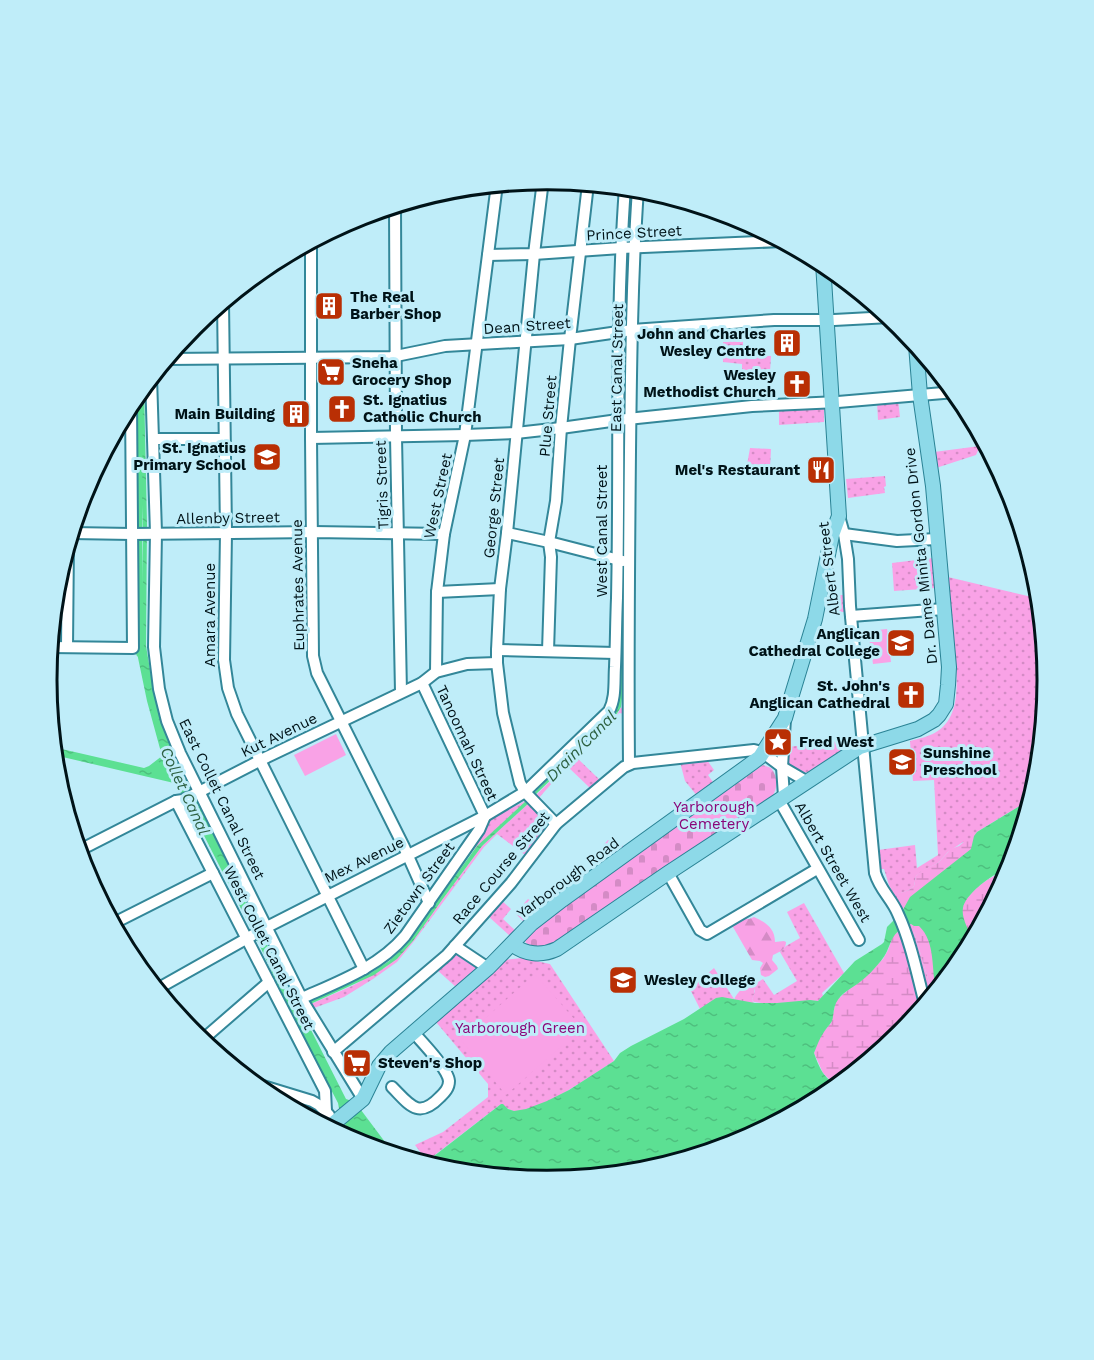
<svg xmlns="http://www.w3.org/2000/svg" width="1094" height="1360" viewBox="0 0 1094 1360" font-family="'Work Sans',sans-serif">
<defs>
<pattern id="grass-dots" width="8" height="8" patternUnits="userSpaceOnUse" patternTransform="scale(1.5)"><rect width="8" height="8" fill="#f9a2e6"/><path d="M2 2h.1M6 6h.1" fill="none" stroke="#d48bc5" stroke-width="1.8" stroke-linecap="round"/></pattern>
<pattern id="forest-firs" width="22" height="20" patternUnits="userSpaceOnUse" patternTransform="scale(1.5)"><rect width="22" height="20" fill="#f9a2e6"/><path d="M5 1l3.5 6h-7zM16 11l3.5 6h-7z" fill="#d48bc5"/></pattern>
<pattern id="wetland-marsh" width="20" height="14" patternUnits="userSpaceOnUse" patternTransform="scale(1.5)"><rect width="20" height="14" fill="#f9a2e6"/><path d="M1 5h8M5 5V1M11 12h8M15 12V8" fill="none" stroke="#d48bc5"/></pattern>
<pattern id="cemetery-stones" width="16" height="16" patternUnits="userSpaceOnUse" patternTransform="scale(1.5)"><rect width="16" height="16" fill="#f9a2e6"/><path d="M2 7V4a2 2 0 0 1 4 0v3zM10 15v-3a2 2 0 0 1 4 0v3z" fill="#d48bc5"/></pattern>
<pattern id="water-ripples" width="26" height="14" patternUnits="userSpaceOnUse" patternTransform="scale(1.5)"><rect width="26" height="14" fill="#5ce093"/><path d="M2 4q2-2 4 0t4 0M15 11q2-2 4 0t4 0" fill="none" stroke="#4ebf7e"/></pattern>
</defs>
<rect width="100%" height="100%" fill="#bfedf9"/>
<g fill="url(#grass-dots)">
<path d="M743,328V355L771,356L770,372L742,371V364L723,362V329Z"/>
<path d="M898,400L900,417L878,420L877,402Z"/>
<path d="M824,406V422L779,425V409Z"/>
<path d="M980,446L976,455L936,468L934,452Z"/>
<path d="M750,448L771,449L770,468L747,465Z"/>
<path d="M885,476L886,486L884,487L885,493L848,498L846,479Z"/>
<path d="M933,558L936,588L894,591L892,563Z"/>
<path d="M948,577L1040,599L1047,680L1040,751L1033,781L1034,791L1031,799L977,832L973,845L963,842L948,852L938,863L924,870L916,876L914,886L909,890L898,894L897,900L889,885L884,869H880L878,850L915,845L917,868L938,855L934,780L913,781L910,741C926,737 940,734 949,719C962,698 955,661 953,637C951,617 949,597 948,577Z"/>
<rect x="836" y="595" width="9" height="17"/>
<path d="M621,707L625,714L619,713L576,757L600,780L590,788L567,766L538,799L535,796L583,749L618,713Z"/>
<path d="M855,739L858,740V743L812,772L798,773L789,767L788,747Z"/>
<path d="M707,760L714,770L708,775L715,785L698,797L685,781L680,762Z"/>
<path d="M527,800L473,851L491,820L494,817Z"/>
<path d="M530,802L546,820L547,827L525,855L497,834L484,847L415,940L397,962L373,979L344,997L314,1008L311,1004L352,986L386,967L413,941L442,900L482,846Z"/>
<path d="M608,840L628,848L613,858L598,851Z"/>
<path d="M998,892L978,930L979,917L996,893Z"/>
<path d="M528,899L544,909L525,923L515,913Z"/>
<path d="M502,901L511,909L503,919L517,932L511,937L488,916Z"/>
<path d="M804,903L844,973L822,993L823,996L818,1001C802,1000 786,1004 770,1003L768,1001L762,1003L754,1002L752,1000L755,991L753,985L763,979L774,995L797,981L780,952L786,946L800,938L787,912Z"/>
<path d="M911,924L914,926V932L929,982L934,993L929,1000L908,925Z"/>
<path d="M455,952L480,967L457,988L436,969Z"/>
<path d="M522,958L550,964L614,1061C592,1075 538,1114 513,1111C508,1110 505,1106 501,1104L427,1161L415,1145L443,1132L488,1097V1084L436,1022L504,960Z"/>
<path d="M714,968L734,999C717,997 713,1000 700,1009L690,989Z"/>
</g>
<path fill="url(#forest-firs)" d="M754,917C765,922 775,928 775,942L784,941L786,942C786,950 779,952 773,955L772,960L777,966L778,969L769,976L765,977L761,975L760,968L763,963L760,961L752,960L733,927L734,924L743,918L749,919Z"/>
<g fill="url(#wetland-marsh)">
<path d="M966,840L972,841L973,844L982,843L905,908L901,909L897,904V894L909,890L914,886L916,876L923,870L938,863L951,849L959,846Z"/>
<path d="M1010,870L998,892L996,893L979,916L978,930L971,943L948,900L969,896C979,884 995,873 1010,870Z"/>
<path d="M908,923L926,924L940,986L934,993L929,982L914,932V926L911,924L908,925Z"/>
<path d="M900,930L922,1009L901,1034L839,1085L832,1082L823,1073L814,1053L817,1043L824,1031L831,1023L836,1001L848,990L861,981L883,959L888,950L893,936Z"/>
<path d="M749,985H753C756,990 754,995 752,1000L756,1007L759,1008L763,1001L766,1000L770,1002C770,1010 765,1018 757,1017L754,1014L751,1019L746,1023L735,1018C728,1005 736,990 749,985Z"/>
</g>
<path fill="url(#cemetery-stones)" d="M763,765L771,768C778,777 778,788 772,797L552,944C542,947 527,951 524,938L542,920Z"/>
<g fill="#f9a2e6">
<path d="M887,629L891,662L873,664L868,631Z"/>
<path d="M336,734L346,755L305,776L294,755Z"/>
<path d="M535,974L582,1028L506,1095L461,1040Z"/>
</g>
<g fill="url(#water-ripples)">
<path d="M630,188L627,314L624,681L621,707L613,720L535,795L530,802L482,846L442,900L413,941L397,959L374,975L304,1007L301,1013L308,1024L346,1099L355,1102L394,1154L359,1143L341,1119L338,1103L291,1013L258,942L190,808L174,783L54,755L53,747L144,768L149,766L162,756L147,701L137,653L142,632L143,542L139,392L144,386L147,524L146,646L153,687L164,730L182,772L222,850L293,999L297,1004L302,1005L372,972L389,961L403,948L477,846L527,800L610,717L618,705L620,691L623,406L626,240Z"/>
<path d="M1031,799L1010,870C1007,871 1003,871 1000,872C989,877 965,895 963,908C961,918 969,931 973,940L963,958L936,991C931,970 936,942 919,926H914L911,924C886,934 894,946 880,962C874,969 868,976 860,982C852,988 841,993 836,1003C833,1009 834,1015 832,1021C830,1025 826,1028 824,1032C819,1039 817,1046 814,1053C819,1067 824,1080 839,1085L825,1096L738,1143L644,1171L547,1180L449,1171L425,1163L501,1104H503L508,1109L514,1111L526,1109L547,1101L569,1090L614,1061L620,1053L631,1046L684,1019L716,998L722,997L755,1003H777L810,1000L818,1001L855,961L882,944L884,942L887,927L895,919L899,917L910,897L971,849L974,836L977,832Z"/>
</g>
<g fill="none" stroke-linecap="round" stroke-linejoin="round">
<g stroke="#5ce093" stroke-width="8">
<path d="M629,226L632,188"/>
<path d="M139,392L138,519L140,653"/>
</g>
<g stroke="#338799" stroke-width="14">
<g id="minor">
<path d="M543,180L534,254L507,533L500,589L497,650V663L503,713L520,783L525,792L556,824"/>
<path d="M395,205L396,437L401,692"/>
<path d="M311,241V438L313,656L317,673L404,847L429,903"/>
<path d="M488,255L534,254L621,248L782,241"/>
<path d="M223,302L226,533L224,660L228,688L237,714L364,969"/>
<path d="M166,359L391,357L445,346L570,339L632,330L774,320H834L890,317"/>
<path d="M151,377L156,533L154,647L159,689L167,721L180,753L304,1003L363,1099"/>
<path d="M311,438L465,435L516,433L561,428L618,420L752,406L838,402L955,392"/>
<path d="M153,439H224"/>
<path d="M839,516L844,534L848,559L850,606L875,873C880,890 892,899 898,914C911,942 917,974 925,1004"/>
<path d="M71,533L132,534L313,532L444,534"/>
<path d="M507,533L549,542L623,561"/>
<path d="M844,534L897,541L937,539"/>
<path d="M437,592L500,589"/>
<path d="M851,616L944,609"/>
<path d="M50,647L133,648L131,402"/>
<path d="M67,647L68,542"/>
<path d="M497,650L615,653"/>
<path d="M548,651L551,557L549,542L556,501L561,428L570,339L588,184"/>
<path d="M436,672L437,592L444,534L465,435L497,184"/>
<path d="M422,683L485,816"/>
<path d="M629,764C628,660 629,556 630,451C631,364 632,276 638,189"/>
<path d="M784,796L782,767L785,719"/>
<path d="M779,800L859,940"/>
<path d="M176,801L325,1091L326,1111"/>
<path d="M78,851L176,801L183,800L197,793L267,757L422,683L436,672L467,664L497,663"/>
<path d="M668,873L700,930L707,934L817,869"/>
<path d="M112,924L213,873"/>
<path d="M455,946L488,968"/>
<path d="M157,989L267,927L485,816L525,792L609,711C616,698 614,682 615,667C616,644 616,621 617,598C620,461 615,324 625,187"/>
<path d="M302,998C338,982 379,967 405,936L479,830L485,816"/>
<path d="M201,1041L269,982"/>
<path d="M333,1052L447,955L511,883L556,824L624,767L633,763L642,762L754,750L762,752L782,767L806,781"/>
<path d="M253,1083L312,1101L319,1105L329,1115"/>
<path d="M392,1087C409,1104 418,1120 440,1097C445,1092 449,1088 449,1081C448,1069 422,1042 413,1032"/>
</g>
</g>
<g stroke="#2a8395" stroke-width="16">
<g id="major">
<path d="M512,944C525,955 542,956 557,949L668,873L860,747L918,729L934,720L939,715L946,704L948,685L949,667L933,486L920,395L916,345"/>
<path d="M328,1128L363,1099L379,1066L391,1052L488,968L531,924L562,900L752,763L760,757L785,718L787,711L815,619L832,535L839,516L823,263"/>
</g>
</g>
<use href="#minor" stroke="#fff" stroke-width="10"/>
<use href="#major" stroke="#8dd9e8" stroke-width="14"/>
</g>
<defs>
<g id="building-square" transform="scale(1.5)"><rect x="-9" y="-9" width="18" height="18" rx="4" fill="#b92f04" stroke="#bfedf9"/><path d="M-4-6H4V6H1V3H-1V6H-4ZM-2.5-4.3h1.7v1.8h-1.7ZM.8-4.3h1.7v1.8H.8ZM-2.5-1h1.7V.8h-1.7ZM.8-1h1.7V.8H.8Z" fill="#fff"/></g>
<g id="supermarket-square" transform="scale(1.5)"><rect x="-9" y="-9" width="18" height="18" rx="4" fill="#b92f04" stroke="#bfedf9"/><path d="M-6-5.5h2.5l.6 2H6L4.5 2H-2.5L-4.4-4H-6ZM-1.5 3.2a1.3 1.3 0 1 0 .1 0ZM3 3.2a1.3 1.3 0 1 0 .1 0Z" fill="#fff"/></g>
<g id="church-square" transform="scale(1.5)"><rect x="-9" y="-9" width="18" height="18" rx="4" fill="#b92f04" stroke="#bfedf9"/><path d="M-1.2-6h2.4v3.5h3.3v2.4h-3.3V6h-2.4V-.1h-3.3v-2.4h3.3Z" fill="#fff"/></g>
<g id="school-square" transform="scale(1.5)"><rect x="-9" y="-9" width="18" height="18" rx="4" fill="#b92f04" stroke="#bfedf9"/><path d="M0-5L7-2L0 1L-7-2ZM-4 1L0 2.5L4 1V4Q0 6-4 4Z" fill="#fff"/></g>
<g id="restaurant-square" transform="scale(1.5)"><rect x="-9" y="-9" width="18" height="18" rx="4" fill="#b92f04" stroke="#bfedf9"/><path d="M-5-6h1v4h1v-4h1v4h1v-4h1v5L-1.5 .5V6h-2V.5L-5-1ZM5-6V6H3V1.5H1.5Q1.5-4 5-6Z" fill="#fff"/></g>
<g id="university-square" transform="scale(1.5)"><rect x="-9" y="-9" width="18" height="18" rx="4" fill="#b92f04" stroke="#bfedf9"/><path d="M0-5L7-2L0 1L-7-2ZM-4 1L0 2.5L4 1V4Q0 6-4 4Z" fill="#fff"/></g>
<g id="sight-square" transform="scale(1.5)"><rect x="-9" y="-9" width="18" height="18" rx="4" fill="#b92f04" stroke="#bfedf9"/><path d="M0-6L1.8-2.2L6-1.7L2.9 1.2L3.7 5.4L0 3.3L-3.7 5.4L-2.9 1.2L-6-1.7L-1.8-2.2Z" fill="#fff"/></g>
</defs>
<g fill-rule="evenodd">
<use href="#building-square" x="329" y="306"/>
<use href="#building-square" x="787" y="343"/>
<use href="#supermarket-square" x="331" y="372"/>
<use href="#church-square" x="797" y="384"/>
<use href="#church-square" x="342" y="409"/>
<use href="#building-square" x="296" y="414"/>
<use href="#school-square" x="267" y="457"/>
<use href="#restaurant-square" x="821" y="470"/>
<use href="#university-square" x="901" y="643"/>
<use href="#church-square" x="911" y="695"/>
<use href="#sight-square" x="778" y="742"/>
<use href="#school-square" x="902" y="762"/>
<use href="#school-square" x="623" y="980"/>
<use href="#supermarket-square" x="357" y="1063"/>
</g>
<g text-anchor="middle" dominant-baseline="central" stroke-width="6" stroke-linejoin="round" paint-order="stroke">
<g font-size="15" fill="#001318" stroke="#bfedf9">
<text transform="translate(634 233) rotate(-3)">Prince Street</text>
<text transform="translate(527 326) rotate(-4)">Dean Street</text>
<text transform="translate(617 368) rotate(-89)">East Canal Street</text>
<text transform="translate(548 416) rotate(-85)">Plue Street</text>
<text transform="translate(382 485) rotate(-92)">Tigris Street</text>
<text transform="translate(438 496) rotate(-78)">West Street</text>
<text transform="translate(494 508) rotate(-84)">George Street</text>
<text transform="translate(228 518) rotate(-1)">Allenby Street</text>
<text transform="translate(602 531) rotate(-90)">West Canal Street</text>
<text transform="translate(921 556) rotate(-96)">Dr. Dame Minita Gordon Drive</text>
<text transform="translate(829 569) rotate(-97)">Albert Street</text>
<text transform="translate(298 585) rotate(-91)">Euphrates Avenue</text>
<text transform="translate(210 615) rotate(-90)">Amara Avenue</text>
<text transform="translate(279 735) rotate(-26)">Kut Avenue</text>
<text transform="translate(467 743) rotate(65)">Tanoomah Street</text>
<text transform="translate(222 799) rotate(64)">East Collet Canal Street</text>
<text transform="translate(364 860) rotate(-26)">Mex Avenue</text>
<text transform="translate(833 862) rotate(60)">Albert Street West</text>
<text transform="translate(501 868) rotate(-50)">Race Course Street</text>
<text transform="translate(568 878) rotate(-37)">Yarborough Road</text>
<text transform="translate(419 888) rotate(-54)">Zietown Street</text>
<text transform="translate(269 948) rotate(63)">West Collet Canal Street</text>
</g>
<g font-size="15" font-weight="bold" fill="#001318" stroke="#bfedf9" text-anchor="start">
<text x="350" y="297">The Real<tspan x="350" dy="17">Barber Shop</tspan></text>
<text x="766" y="334" text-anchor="end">John and Charles<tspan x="766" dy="17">Wesley Centre</tspan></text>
<text x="352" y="363">Sneha<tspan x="352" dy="17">Grocery Shop</tspan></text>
<text x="776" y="375" text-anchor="end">Wesley<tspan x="776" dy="17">Methodist Church</tspan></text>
<text x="363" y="400">St. Ignatius<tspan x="363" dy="17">Catholic Church</tspan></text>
<text x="275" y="414" text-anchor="end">Main Building</text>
<text x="246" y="448" text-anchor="end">St. Ignatius<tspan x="246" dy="17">Primary School</tspan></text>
<text x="800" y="470" text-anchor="end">Mel's Restaurant</text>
<text x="880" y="634" text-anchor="end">Anglican<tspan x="880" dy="17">Cathedral College</tspan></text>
<text x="890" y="686" text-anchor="end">St. John's<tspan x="890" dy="17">Anglican Cathedral</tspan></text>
<text x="799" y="742">Fred West</text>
<text x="923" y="753">Sunshine<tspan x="923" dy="17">Preschool</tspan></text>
<text x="644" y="980">Wesley College</text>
<text x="378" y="1063">Steven's Shop</text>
</g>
<g font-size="15" fill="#8a0679" stroke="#bfedf9">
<text x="714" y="807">Yarborough<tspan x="714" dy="17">Cemetery</tspan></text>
<text x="520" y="1028">Yarborough Green</text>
</g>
<g font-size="16" font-style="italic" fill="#2e6142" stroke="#bfedf9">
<text transform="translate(581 746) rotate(-45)">Drain/Canal</text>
<text transform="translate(185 791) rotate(65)">Collet Canal</text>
</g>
</g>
<path d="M0 0H1094V1360H0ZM57 680a490 490 0 1 1 980 0a490 490 0 1 1-980 0Z" fill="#bfedf9" fill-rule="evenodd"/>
<path fill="none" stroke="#001318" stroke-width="3" d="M57 680a490 490 0 1 1 980 0a490 490 0 1 1-980 0Z"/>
</svg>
